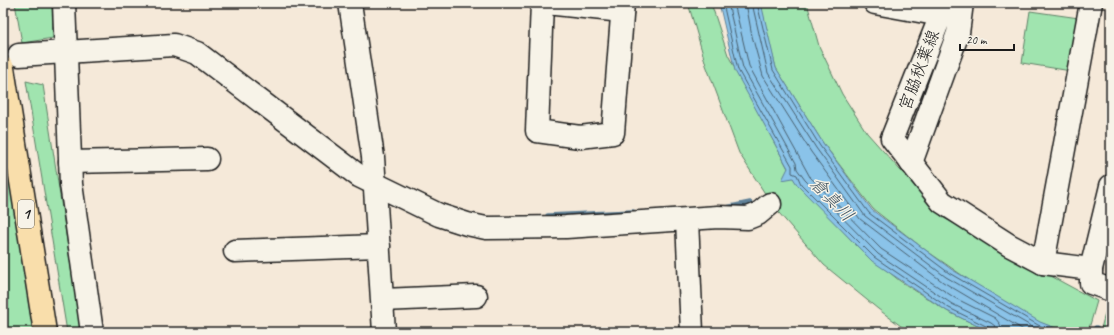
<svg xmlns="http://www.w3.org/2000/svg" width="1114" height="335" viewBox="0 0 1114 335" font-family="Caveat,'Klee One',sans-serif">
<rect width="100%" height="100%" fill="#f5e9d9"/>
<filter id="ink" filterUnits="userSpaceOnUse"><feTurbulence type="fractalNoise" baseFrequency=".025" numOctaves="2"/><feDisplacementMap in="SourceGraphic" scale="8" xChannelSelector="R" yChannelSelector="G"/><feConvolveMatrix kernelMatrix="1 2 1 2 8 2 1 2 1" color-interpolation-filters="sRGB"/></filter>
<g filter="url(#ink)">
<g fill="#a0e4af" stroke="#5e8066">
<path d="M15,3H52L53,38L22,43Z"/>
<path d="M688,3H711L728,55L793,178L858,247L900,281L947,311L990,332H909L878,309L824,265L773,206L739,153L706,65Z"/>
<path d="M759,3H807L819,46L842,94L867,133L942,217L1097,301L1088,332H1065L1031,319L979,287L924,249L873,209L823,143L776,68Z"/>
<path d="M1030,11L1079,18L1071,71L1022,63Z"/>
<path d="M26,81L43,85L81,332H67Z"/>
<path d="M3,131L33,332H3Z"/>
<path d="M1108,303L1111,304V332H1100Z"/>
</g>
<path fill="#8ac3e9" stroke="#5e8097" d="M719,3H761L776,68L823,143L872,210L951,269L1040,322L1066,332H990L947,311L872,261L798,186L793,178L782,180L788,168L735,71Z"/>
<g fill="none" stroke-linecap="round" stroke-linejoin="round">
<g stroke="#485f6e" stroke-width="1">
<path d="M723,3L738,70L792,166V173L797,175L801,184L874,257L949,308L988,327L991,332"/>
<path d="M728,3L743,68L796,163L797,169L805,180L878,254L952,304L991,323L995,326L996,332"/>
<path d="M734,3L749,66L810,177L881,249L955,298L995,318L1000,324L1002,332"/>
<path d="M746,3L752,36L763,76L811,152L860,219L943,282L1027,332"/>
<path d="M752,3L768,73L816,148L865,216L946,277L1041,332"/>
<path d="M757,3L773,70L820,146L869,213L949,273L1038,325L1055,332"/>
</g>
<g stroke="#5e8097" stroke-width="5.5">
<path d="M726,208L750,203"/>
<path d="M548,216L633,212"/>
<path d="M1108,280L1111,269"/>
<path d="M1094,332L1096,328"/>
</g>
<path stroke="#d4cabd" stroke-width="22" stroke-dasharray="22 11" stroke-linecap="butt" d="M3,56L19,55"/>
<g stroke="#1c1c1c" stroke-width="25">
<g id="minor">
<path d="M64,3L71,184L92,332"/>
<path d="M350,3L373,157L384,332"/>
<path d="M542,3L537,131L580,137L613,133L623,3"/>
<path d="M546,3L622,11"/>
<path d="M875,3L941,15"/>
<path d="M948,3L941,15L892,138L942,202L1009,245L1043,263L1091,269V283L1111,290"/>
<path d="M19,55L174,45L197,53L359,176L439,215L467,224L486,228L566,227L718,217L748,218L758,214L770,204"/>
<path d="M70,162L207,159"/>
<path d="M911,163L958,33L962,3"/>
<path d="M687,220L692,332"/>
<path d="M235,251L379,246"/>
<path d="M1043,263L1091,3"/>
<path d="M1091,269L1111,186"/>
<path d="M383,300L476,296"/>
</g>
</g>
<g stroke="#1c1c1c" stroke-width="25">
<path id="highway" d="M3,68L45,332"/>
</g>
<use href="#minor" stroke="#f7f3e8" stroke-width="22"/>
<use href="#highway" stroke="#f9deab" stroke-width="22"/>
</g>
</g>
<g text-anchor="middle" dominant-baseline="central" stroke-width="3" stroke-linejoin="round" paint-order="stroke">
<rect fill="#f7f3e8" stroke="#5e5c59" stroke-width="1" x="18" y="200" width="16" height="28" rx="3"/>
<g font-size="16" font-weight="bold" fill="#1c1c1c">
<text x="26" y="214">1</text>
</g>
<g font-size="17" fill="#1c1c1c" stroke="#f7f3e8">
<text transform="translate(919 70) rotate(-69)">宮脇秋葉線</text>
</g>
<g font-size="18" font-style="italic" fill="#425664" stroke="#f7f3e8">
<text transform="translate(832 199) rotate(46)">倉真川</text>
</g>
</g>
<rect width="1114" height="335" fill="none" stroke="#f7f3e8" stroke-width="16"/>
<rect x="8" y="8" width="1098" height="319" fill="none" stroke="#1c1c1c" stroke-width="1.5" filter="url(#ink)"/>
<path d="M960 44v6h54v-6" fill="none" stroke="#1c1c1c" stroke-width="2"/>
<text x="966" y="44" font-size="12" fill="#1c1c1c" stroke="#f7f3e8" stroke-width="3" paint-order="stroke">20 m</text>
</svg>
